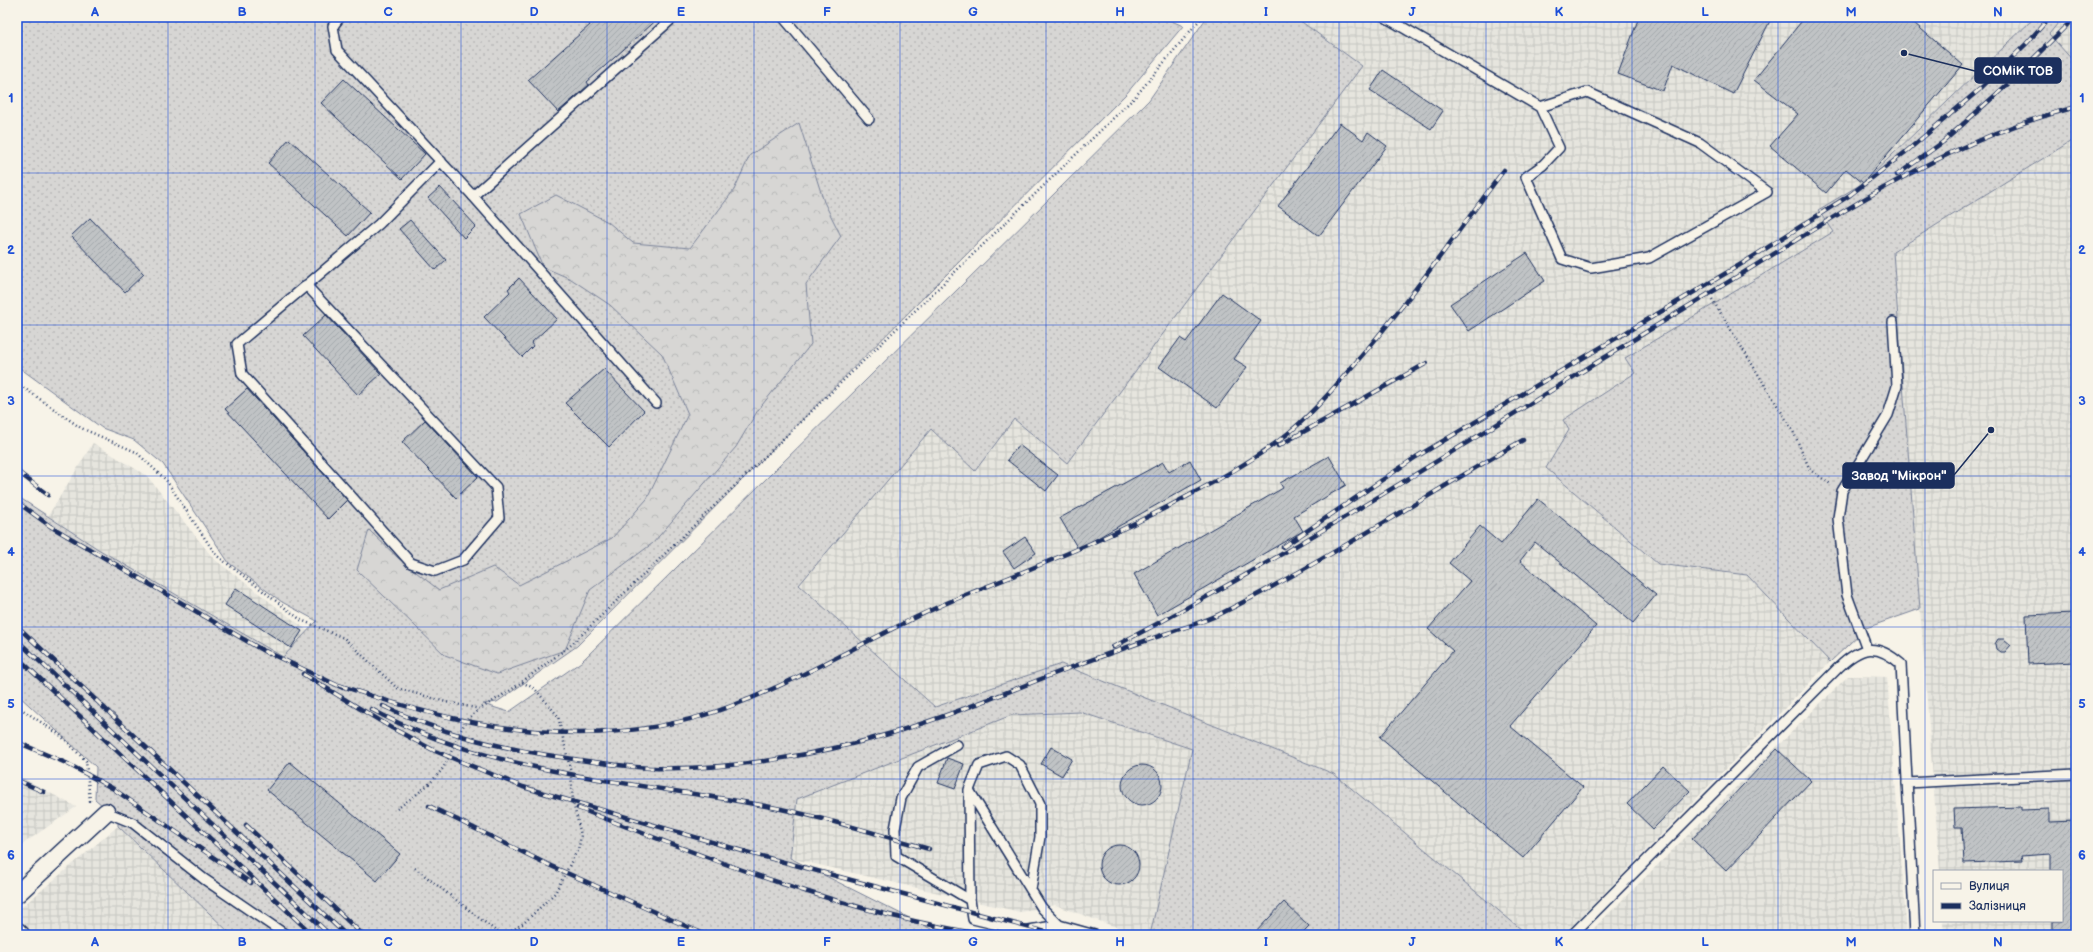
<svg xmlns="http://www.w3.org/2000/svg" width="2093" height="952" viewBox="0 0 2093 952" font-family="'Balsamiq Sans',sans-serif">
<defs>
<pattern id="industrial-grid" width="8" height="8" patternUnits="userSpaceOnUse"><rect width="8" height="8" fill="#e6e5de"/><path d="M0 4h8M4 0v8" fill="none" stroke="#c5c5c1"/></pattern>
<pattern id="grass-dots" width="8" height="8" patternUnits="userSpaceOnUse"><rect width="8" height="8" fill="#d7d6d4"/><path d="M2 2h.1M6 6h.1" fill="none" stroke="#b8b8b8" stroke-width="1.8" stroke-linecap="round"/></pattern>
<pattern id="forest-crowns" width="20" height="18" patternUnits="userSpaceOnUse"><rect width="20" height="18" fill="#d7d6d4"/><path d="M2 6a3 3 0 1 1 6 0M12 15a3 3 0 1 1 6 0" fill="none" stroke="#b8b8b8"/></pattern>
<pattern id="building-hatch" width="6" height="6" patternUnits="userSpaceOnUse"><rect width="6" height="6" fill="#c0c3c5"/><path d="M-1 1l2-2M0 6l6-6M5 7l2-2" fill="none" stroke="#a4a8ac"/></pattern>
</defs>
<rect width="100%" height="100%" fill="#f7f3e8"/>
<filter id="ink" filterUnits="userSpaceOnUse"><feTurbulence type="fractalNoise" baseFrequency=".025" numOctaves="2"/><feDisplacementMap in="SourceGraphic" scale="8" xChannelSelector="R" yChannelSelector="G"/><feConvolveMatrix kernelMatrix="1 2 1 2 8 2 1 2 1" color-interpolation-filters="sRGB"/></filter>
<g filter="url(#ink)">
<g fill="url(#industrial-grid)">
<path d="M1295,17H2035L1863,183L1818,210L1833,232L1625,358L1635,373L1563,420L1569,430L1546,468L1658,564L1747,575L1830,662L1563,935H1528L1334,774L1061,664L935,707L799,585L931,429L975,471L1014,419L1067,463L1362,66Z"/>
<path d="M2063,17H2076V64L2048,34Z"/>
<path d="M2076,138V935H1944L1943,921H2062V871H1940L1893,252Z"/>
<path d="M93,443L147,476L214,559L308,631L283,657L98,549L48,516Z"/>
<path d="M1848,676L1887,677L1907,935H1587Z"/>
<path d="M1080,712L1192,749L1150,935H1138L1055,905L1020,912L789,858L797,799L1012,715Z"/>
<path d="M17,775L76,807L17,848Z"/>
<path d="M118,826L232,935H32L17,920V911Z"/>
</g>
<g fill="url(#grass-dots)" stroke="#798299">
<path d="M17,17H1163L1183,26L1127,93L577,646L497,702L483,704L509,712L581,662L1149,100L1207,17H1295L1362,66L1067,463L1014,419L975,471L931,429L799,585L935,707L1061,664L1334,774L1528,935H1150L1192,749L1080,712L1012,715L797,799L790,858L943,935H232L118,826V819L95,799L96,767L17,694V496L98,549L283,657L317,621L282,602L229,563L163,464L134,440L102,428L17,366Z"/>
<path d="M2035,17H2063L2049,34L2076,64V138L1893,252L1920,609L1866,628L1830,662L1747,575L1658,564L1546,468L1569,430L1563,420L1635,373L1625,358L1833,232L1818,210L1863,183Z"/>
</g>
<path fill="url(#forest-crowns)" stroke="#798299" d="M799,123L824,202L841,236L806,284L811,344L758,410L736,447L653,543L590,590L565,650L497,674L445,655L357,570L369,530L398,558L439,590L493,567L519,585L612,538L647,499L688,414L662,354L610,305L571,279L543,267L521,214L556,195L608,222L633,243L690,248L734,190L750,155Z"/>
<g fill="url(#building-hatch)" stroke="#1b2f5e">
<path d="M582,17H660L587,82L589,85L558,112L528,80L590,25Z"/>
<path d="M1639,17H1772L1733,94L1673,64L1663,91L1618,74Z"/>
<path d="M1805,17H1907L1963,65L1863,183L1846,169L1826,193L1770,146L1798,114L1754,80Z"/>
<path d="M1383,70L1443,111L1431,129L1370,90Z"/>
<path d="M344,79L425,154L402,179L321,103Z"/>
<path d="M1340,123L1363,140L1368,132L1387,146L1319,236L1278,206Z"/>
<path d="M289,139L370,212L348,236L268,163Z"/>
<path d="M440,187L476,226L464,238L428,198Z"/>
<path d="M90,218L144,274L125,292L71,236Z"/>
<path d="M410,220L446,260L435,270L399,229Z"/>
<path d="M1527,253L1545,281L1469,331L1450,304Z"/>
<path d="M519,278L557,319L531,343L533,346L522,357L484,317L510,292L508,289Z"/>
<path d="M1222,293L1261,321L1234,359L1247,367L1217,408L1159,367L1180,338L1186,342Z"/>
<path d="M326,315L381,374L358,395L303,336Z"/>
<path d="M604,369L644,411L609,447L565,403Z"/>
<path d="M247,389L347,500L328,519L225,409Z"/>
<path d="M425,420L478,477L456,498L402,442Z"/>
<path d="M1019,445L1058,475L1046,491L1007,460Z"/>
<path d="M1329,456L1346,485L1294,516L1303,531L1157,615L1134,574L1283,488L1280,483Z"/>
<path d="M1190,460L1201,480L1078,549L1060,518L1163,462L1169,472Z"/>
<path d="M1538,499L1656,595L1633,623L1535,542L1520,561L1596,626L1510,726L1583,787L1523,858L1380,737L1453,651L1428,629L1470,581L1449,563L1480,526L1501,544Z"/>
<path d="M1025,537L1036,553L1014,568L1003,552Z"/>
<path d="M236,588L302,631L291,648L225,605Z"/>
<path d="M2075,613L2076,662L2028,664L2026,615Z"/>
<path d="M1998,639H2004L2011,645L2005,652H2000L1996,649L1995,644Z"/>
<path d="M1051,747L1072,759L1062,776L1041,764Z"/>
<path d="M1777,749L1811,781L1726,871L1692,839Z"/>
<path d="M947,758L964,764L955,789L938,783Z"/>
<path d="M290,762L400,854L377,881L267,790Z"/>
<circle cx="1142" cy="785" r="20"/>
<path d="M1663,766L1690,791L1653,829L1627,804Z"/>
<path d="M2021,807V810L2049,809V822L2076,821V935H2053V921H2062V871H2051V854L2021,856L2022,861L1964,863L1962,827H1955L1954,809Z"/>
<circle cx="1119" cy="865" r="20"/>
<path d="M1284,902L1309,926L1300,935H1253Z"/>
</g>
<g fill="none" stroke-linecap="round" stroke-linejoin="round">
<g stroke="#1b2f5e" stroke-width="12">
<g id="service">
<path d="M340,17L333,26L337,50L473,196L656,403"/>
<path d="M783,17L869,119"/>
<path d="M1385,17L1540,107L1559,148L1543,165L1526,177L1562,259L1591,268L1649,258L1767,192L1700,143L1587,92L1540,107"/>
<path d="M473,196L674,17"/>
<path d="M306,285L496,487L499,518L463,560L435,571L411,563L242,374L237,344L379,224L441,161"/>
<path d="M1867,649L1847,595L1838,518L1842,491L1888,415L1897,386L1893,322"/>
<path d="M957,745L918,767L901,798L895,829L896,856L970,900L973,919L1023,931L1059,925"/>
<path d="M1907,783L2076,774"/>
<path d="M969,792L970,900"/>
<path d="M106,812L133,823L204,879L286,935"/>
<path d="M1031,889L1040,837V804L1020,765L1006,756L979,765L969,790L1042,908L1059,925L1095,935"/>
<path d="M1572,935L1838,668C1861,646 1876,642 1901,664L1915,935"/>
</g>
</g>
<g stroke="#1b2f5e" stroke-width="20">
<g id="minor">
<path d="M17,894L106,812"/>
<path d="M17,931L21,935"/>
</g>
</g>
<g stroke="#1b2f5e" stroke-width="2.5" stroke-dasharray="1 3" stroke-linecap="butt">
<path d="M1712,299L1793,431L1810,470L1832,485"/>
<path d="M17,383L81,428L136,452L166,480L216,555L301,620L344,638L397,688L446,702L480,709L511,690L570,646L1135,97L1202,17"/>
<path d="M17,706L60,735L86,761L90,801L92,802"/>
<path d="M397,809C413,797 432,784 443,768C455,749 459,720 480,710"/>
<path d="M415,868L501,935"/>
<path d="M505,935L524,923L555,893L579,847L581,835L573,802L571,773L558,716L535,689L522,682"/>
</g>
<use href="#service" stroke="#f7f3e8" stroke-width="9"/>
<use href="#minor" stroke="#f7f3e8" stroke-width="17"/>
<g stroke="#1b2f5e" stroke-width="4.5">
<g id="rail">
<path d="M1897,175L1943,142L2009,83L2075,17"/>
<path d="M1278,446L1427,363"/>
<path d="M17,471L48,495"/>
<path d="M17,502L50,526L269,654"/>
<path d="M1283,547L1416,457L1743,263L1850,195L1908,150L1980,89L2026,44L2050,17"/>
<path d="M17,626L346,935"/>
<path d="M17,640L330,935"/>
<path d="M1113,647C1322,539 1519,408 1720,287C1834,218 1945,140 2076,107"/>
<path d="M265,651L343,688"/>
<path d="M17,657L313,935"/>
<path d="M303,674L392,728L435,751L523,787L746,852L1057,935"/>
<path d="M339,685C467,730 602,756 734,705C810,676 880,631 956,599C1035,567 1113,537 1188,496C1220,479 1252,461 1281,439C1310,417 1334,388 1358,360C1410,300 1456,234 1504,170"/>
<path d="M383,706C439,732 487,745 547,755C581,760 615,766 650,768C726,771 819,755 892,733C950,716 1007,692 1064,670C1099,657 1133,645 1168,633C1185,627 1204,622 1220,614C1324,562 1422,498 1523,440"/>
<path d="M371,709C492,776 637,781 771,807C824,817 876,834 929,849"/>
<path d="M17,742L66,763L112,788L251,883"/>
<path d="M17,780L44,792"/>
<path d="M429,806L551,866L706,935"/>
<path d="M578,808C708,859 849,914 986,935"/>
<path d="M246,825L363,935"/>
</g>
</g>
<use href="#rail" stroke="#f7f3e8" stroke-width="3" stroke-dasharray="9" stroke-linecap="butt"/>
</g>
</g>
<path fill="none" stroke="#1d4ed8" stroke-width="1" stroke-opacity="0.55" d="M168,17V935M315,17V935M461,17V935M607,17V935M754,17V935M900,17V935M1046,17V935M1193,17V935M1339,17V935M1486,17V935M1632,17V935M1778,17V935M1925,17V935M17,173H2076M17,325H2076M17,476H2076M17,627H2076M17,779H2076"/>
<path fill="none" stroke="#1b2f5e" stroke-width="1.5" d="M1904 53L1975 71M1991 430L1954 475"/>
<g fill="#1b2f5e" stroke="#f7f3e8" stroke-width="1.5">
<circle cx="1904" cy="53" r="4"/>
<circle cx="1991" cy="430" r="4"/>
</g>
<g fill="#1b2f5e" stroke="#1b2f5e" stroke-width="1.5">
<rect x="1975" y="58" width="86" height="25" rx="4"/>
<rect x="1843" y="463" width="111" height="25" rx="4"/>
</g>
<g font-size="13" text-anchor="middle" font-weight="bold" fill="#fff">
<text x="2018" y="75">СОМіК ТОВ</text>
<text x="1899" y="480">Завод "Мікрон"</text>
</g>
<rect width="2093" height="952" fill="none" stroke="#f7f3e8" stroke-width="44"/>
<rect x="1933" y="870" width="130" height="52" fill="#f7f3e8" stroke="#9fa5b1"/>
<rect x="1941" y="883" width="20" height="6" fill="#f7f3e8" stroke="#9fa5b1"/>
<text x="1969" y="890" font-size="12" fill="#1b2f5e">Вулиця</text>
<rect x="1941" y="903" width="20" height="6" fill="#1b2f5e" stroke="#9fa5b1"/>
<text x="1969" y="910" font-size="12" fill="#1b2f5e">Залізниця</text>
<rect x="22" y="22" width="2049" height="908" fill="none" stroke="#1d4ed8" stroke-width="1.5"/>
<g font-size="13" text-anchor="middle" font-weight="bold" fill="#1d4ed8">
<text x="95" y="16">A</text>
<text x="242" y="16">B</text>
<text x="388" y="16">C</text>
<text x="534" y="16">D</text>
<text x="681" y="16">E</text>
<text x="827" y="16">F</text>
<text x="973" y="16">G</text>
<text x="1120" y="16">H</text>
<text x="1266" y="16">I</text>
<text x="1412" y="16">J</text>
<text x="1559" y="16">K</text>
<text x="1705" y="16">L</text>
<text x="1851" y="16">M</text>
<text x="1998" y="16">N</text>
<text x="11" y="102">1</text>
<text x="2082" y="102">1</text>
<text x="11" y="254">2</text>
<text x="2082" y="254">2</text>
<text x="11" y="405">3</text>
<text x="2082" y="405">3</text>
<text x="11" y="556">4</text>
<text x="2082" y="556">4</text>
<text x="11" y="708">5</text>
<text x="2082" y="708">5</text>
<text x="11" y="859">6</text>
<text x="2082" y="859">6</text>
<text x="95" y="946">A</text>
<text x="242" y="946">B</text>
<text x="388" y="946">C</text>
<text x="534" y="946">D</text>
<text x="681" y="946">E</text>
<text x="827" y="946">F</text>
<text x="973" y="946">G</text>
<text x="1120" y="946">H</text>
<text x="1266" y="946">I</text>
<text x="1412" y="946">J</text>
<text x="1559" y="946">K</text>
<text x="1705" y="946">L</text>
<text x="1851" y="946">M</text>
<text x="1998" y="946">N</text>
</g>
</svg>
